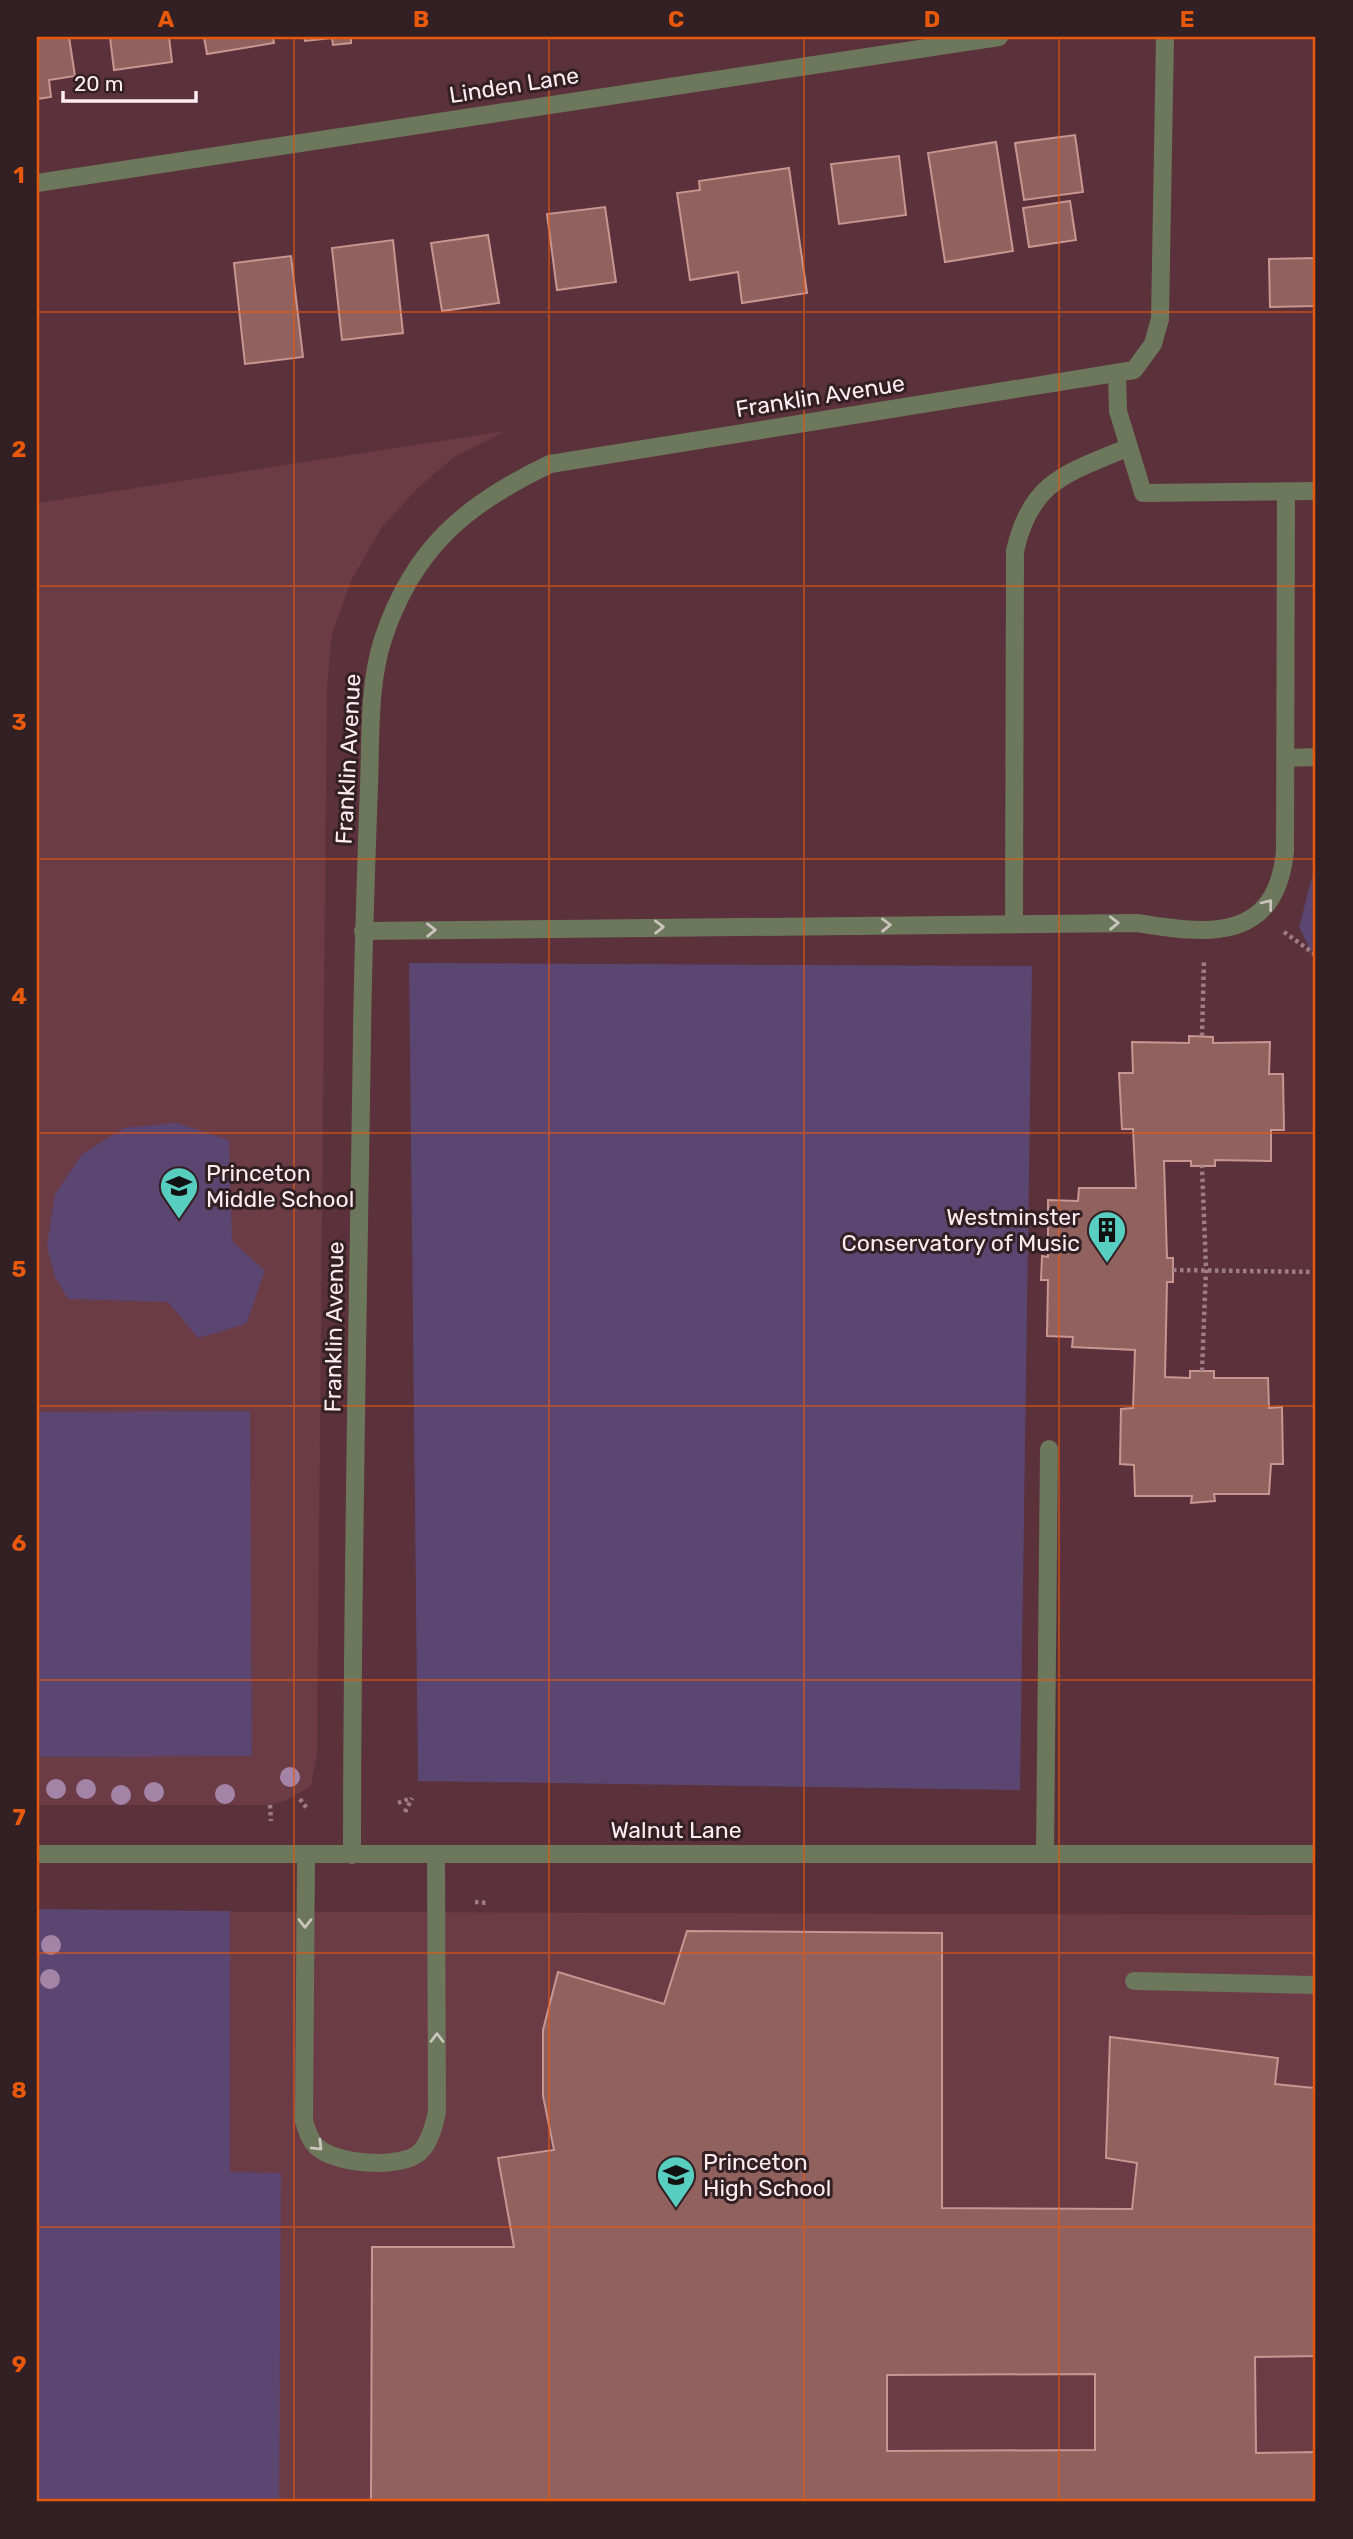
<svg xmlns="http://www.w3.org/2000/svg" width="1353" height="2539" viewBox="0 0 1353 2539" font-family="Rubik,sans-serif">
<rect width="100%" height="100%" fill="#5b313b"/>
<g fill="#6b3b46">
<path d="M506,431L454,457L417,489L382,527L352,579L332,633L327,687L317,1754L311,1786L287,1800L270,1805H37V503Z"/>
<path d="M37,1911L1316,1915V2502H37Z"/>
</g>
<g fill="#5a4671">
<path d="M1316,862V961L1299,927Z"/>
<path d="M409,963L1032,966L1020,1790L418,1781Z"/>
<path d="M176,1123L229,1140L232,1241L265,1271L246,1324L198,1338L168,1302L68,1299L55,1277L47,1246L55,1194L82,1154L124,1128Z"/>
<path d="M250,1411L252,1756L37,1757V1412Z"/>
<path d="M37,1909L230,1911V2172L281,2173L279,2502H37Z"/>
</g>
<g fill="#91625d" stroke="#c89590" stroke-width="2" fill-rule="evenodd">
<path d="M37,37H69L75,76L49,80L51,97L37,99Z"/>
<path d="M110,37H169L172,62L114,70Z"/>
<path d="M204,37H273L274,43L207,54Z"/>
<path d="M304,37H351V43L333,45L332,38L305,41Z"/>
<path d="M1075,135L1083,192L1024,200L1015,143Z"/>
<path d="M996,142L1013,251L945,262L928,153Z"/>
<path d="M899,156L906,215L839,224L831,164Z"/>
<path d="M789,168L807,293L742,303L738,272L690,280L677,193L700,190L699,181Z"/>
<path d="M1070,201L1076,240L1029,247L1023,208Z"/>
<path d="M605,207L616,282L557,290L547,214Z"/>
<path d="M488,235L499,303L442,311L431,243Z"/>
<path d="M393,240L403,333L342,340L332,248Z"/>
<path d="M291,256L303,357L245,364L234,263Z"/>
<path d="M1316,258V306L1270,307L1269,259Z"/>
<path d="M1189,1036L1213,1037V1043L1270,1042L1269,1074H1283L1284,1130H1271V1161L1215,1160V1166H1191V1161H1164L1167,1258H1173V1282H1167L1165,1377L1190,1378V1371H1214V1378H1268L1269,1408L1282,1407L1283,1464H1271L1269,1494H1214L1215,1501L1191,1503L1192,1496H1135L1134,1465L1120,1464L1121,1409L1133,1408L1135,1350L1072,1347L1073,1337L1047,1336L1048,1280H1041L1042,1256L1048,1257V1200L1078,1201L1079,1188H1136L1133,1129H1122L1119,1073H1133L1132,1042L1189,1043Z"/>
<path d="M687,1931L942,1933V2208L1132,2209L1137,2163L1106,2158L1110,2037L1278,2058L1275,2084L1314,2088L1316,2071V2356L1255,2357L1256,2453L1316,2452V2502L371,2500L372,2247H514L498,2158L554,2150L543,2096V2030L558,1972L664,2004ZM1095,2374V2450L887,2451V2375Z"/>
</g>
<g fill="none" stroke-linecap="round" stroke-linejoin="round">
<g stroke="#9d7d84" stroke-width="4.5" stroke-dasharray="3.5 3.5" stroke-linecap="butt">
<path d="M1284,932L1316,955"/>
<path d="M1202,1036L1204,960"/>
<path d="M1173,1270L1316,1272"/>
<path d="M1202,1371L1206,1269L1202,1166"/>
<path d="M300,1799L308,1810"/>
<path d="M398,1803L411,1798"/>
<path d="M270,1805L271,1821"/>
<path d="M405,1812L412,1798"/>
<path d="M475,1902L487,1903"/>
</g>
<g stroke="#6c775b" stroke-width="18">
<path d="M1117,373L1118,411L1143,493L1316,491"/>
<path d="M1286,758L1316,757"/>
<path d="M1014,924L1015,551C1031,479 1069,473 1129,447"/>
<path d="M363,931L1137,923C1210,935 1276,942 1285,851L1286,492"/>
<path d="M1045,1854L1049,1449"/>
<path d="M306,1855L304,2121C307,2130 309,2139 316,2146C333,2164 401,2170 420,2152C430,2142 434,2126 437,2112L436,1855"/>
<path d="M1134,1981L1316,1985"/>
</g>
<g stroke="#6c775b" stroke-width="18">
<path d="M37,183L999,37"/>
<path d="M37,1854H1316"/>
<path d="M352,1855C352,1582 358,1309 362,1036C363,953 366,869 369,786C371,737 368,686 383,639C413,548 466,504 550,464L1134,370L1153,344L1160,319L1165,37"/>
</g>
</g>
<g fill="#a484a6">
<circle cx="290" cy="1777" r="10"/>
<circle cx="56" cy="1789" r="10"/>
<circle cx="86" cy="1789" r="10"/>
<circle cx="154" cy="1792" r="10"/>
<circle cx="225" cy="1794" r="10"/>
<circle cx="121" cy="1795" r="10"/>
<circle cx="51" cy="1945" r="10"/>
<circle cx="50" cy="1979" r="10"/>
</g>
<defs><path id="oneway-chevron" d="M-2-3.5L2.5 0L-2 3.5" fill="none" stroke-width="1.6" stroke-linecap="round" stroke-linejoin="round" transform="scale(1.75)"/></defs>
<g stroke="#cbc4bc">
<use href="#oneway-chevron" transform="translate(1268 904) rotate(-52)"/>
<use href="#oneway-chevron" transform="translate(1114 923) rotate(-1)"/>
<use href="#oneway-chevron" transform="translate(886 925) rotate(-1)"/>
<use href="#oneway-chevron" transform="translate(659 927) rotate(-1)"/>
<use href="#oneway-chevron" transform="translate(431 930) rotate(-1)"/>
<use href="#oneway-chevron" transform="translate(305 1923) rotate(90)"/>
<use href="#oneway-chevron" transform="translate(437 2038) rotate(-90)"/>
<use href="#oneway-chevron" transform="translate(318 2146) rotate(44)"/>
</g>
<path fill="none" stroke="#e8590c" stroke-width="2" stroke-opacity="0.55" d="M294,37V2502M549,37V2502M804,37V2502M1059,37V2502M37,312H1316M37,586H1316M37,859H1316M37,1133H1316M37,1406H1316M37,1680H1316M37,1953H1316M37,2227H1316"/>
<defs>
<g id="school-pin" transform="scale(2.0125)"><path d="M0 17L-7.5 6A9.5 9.5 0 1 1 7.5 6Z" fill="#58cec1" stroke="#332024"/><path d="M0-5L7-2L0 1L-7-2ZM-4 1L0 2.5L4 1V4Q0 6-4 4Z" fill="#111"/></g>
<g id="building-pin" transform="scale(2.0125)"><path d="M0 17L-7.5 6A9.5 9.5 0 1 1 7.5 6Z" fill="#58cec1" stroke="#332024"/><path d="M-4-6H4V6H1V3H-1V6H-4ZM-2.5-4.3h1.7v1.8h-1.7ZM.8-4.3h1.7v1.8H.8ZM-2.5-1h1.7V.8h-1.7ZM.8-1h1.7V.8H.8Z" fill="#111"/></g>
</defs>
<g fill-rule="evenodd">
<use href="#school-pin" x="179" y="1186"/>
<use href="#building-pin" x="1107" y="1230"/>
<use href="#school-pin" x="676" y="2175"/>
</g>
<g text-anchor="middle" dominant-baseline="central" stroke-width="6" stroke-linejoin="round" paint-order="stroke">
<g font-size="23" fill="#feedf0" stroke="#332024">
<text transform="translate(514 85) rotate(-9)">Linden Lane</text>
<text transform="translate(820 396) rotate(-9)">Franklin Avenue</text>
<text transform="translate(348 759) rotate(-87)">Franklin Avenue</text>
<text transform="translate(334 1327) rotate(-89)">Franklin Avenue</text>
<text x="676" y="1830">Walnut Lane</text>
</g>
<g font-size="23" fill="#feedf0" stroke="#332024" text-anchor="start">
<text x="206" y="1173">Princeton<tspan x="206" dy="26">Middle School</tspan></text>
<text x="1080" y="1217" text-anchor="end">Westminster<tspan x="1080" dy="26">Conservatory of Music</tspan></text>
<text x="703" y="2162">Princeton<tspan x="703" dy="26">High School</tspan></text>
</g>
</g>
<rect width="1353" height="2539" fill="none" stroke="#332024" stroke-width="77"/>
<path d="M63 91v10h133v-10" fill="none" stroke="#feedf0" stroke-width="3.5"/>
<text x="74" y="91" font-size="21" fill="#feedf0" stroke="#332024" stroke-width="5" paint-order="stroke">20 m</text>
<rect x="38" y="38" width="1276" height="2462" fill="none" stroke="#e8590c" stroke-width="2.5"/>
<g font-size="23" text-anchor="middle" font-weight="bold" fill="#e8590c">
<text x="166" y="27">A</text>
<text x="421" y="27">B</text>
<text x="676" y="27">C</text>
<text x="932" y="27">D</text>
<text x="1187" y="27">E</text>
<text x="19" y="183">1</text>
<text x="19" y="457">2</text>
<text x="19" y="730">3</text>
<text x="19" y="1004">4</text>
<text x="19" y="1277">5</text>
<text x="19" y="1551">6</text>
<text x="19" y="1825">7</text>
<text x="19" y="2098">8</text>
<text x="19" y="2372">9</text>
</g>
</svg>
